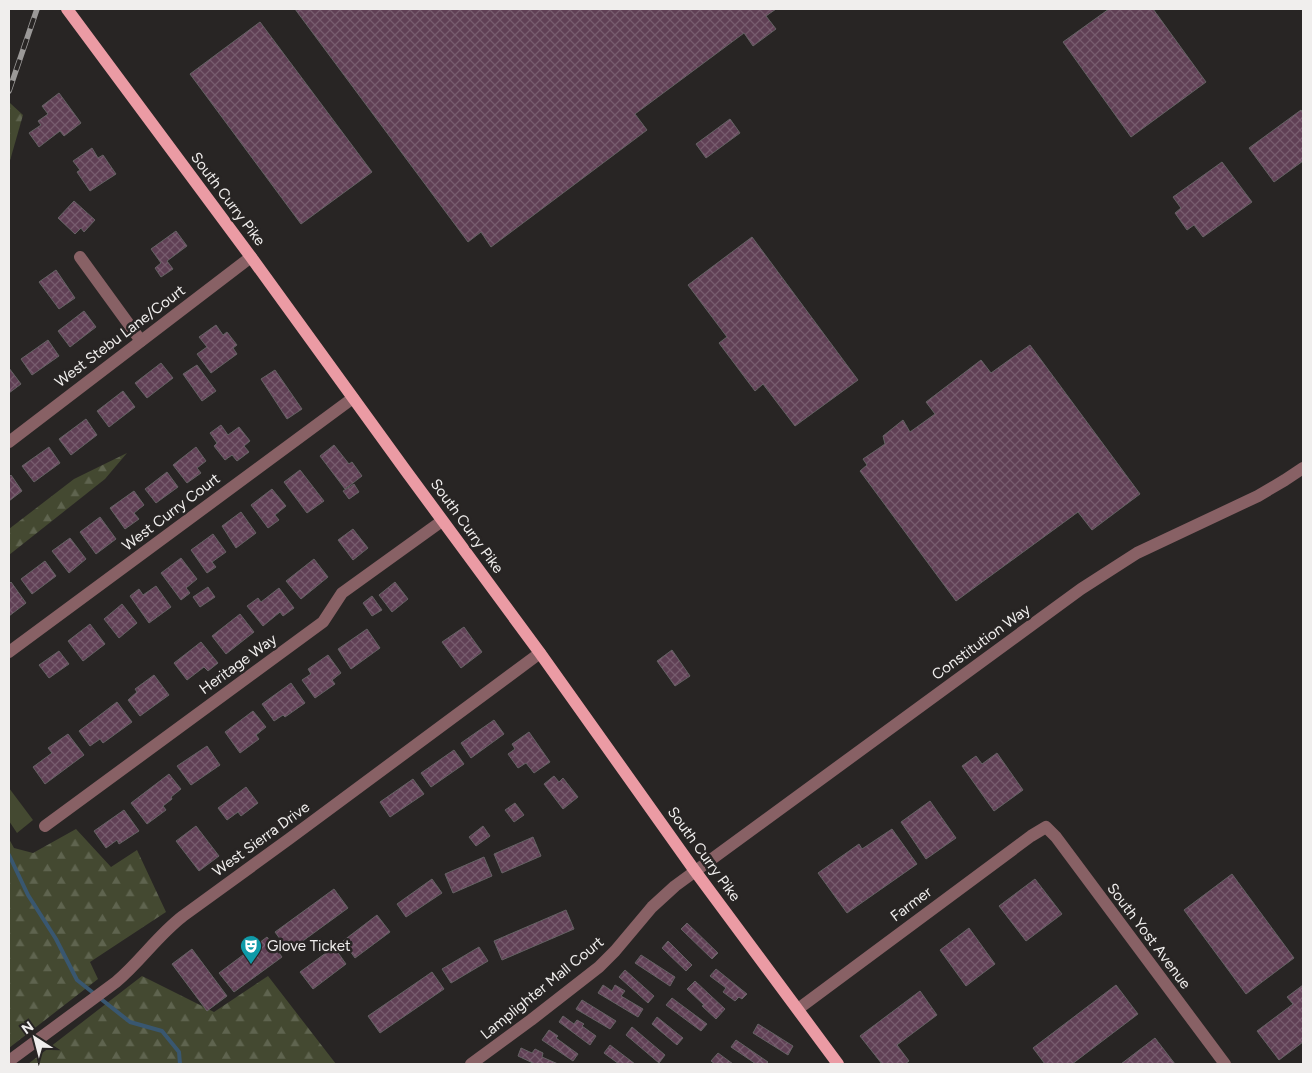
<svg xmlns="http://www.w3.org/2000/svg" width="1312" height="1073" viewBox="0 0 1312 1073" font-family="Figtree,sans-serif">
<defs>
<pattern id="forest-firs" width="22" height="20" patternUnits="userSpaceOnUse" patternTransform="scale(1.25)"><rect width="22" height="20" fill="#444931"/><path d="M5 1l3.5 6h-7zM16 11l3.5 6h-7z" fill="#5f644f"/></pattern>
<pattern id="building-cross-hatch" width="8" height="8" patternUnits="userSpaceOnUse" patternTransform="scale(1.25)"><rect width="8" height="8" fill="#604055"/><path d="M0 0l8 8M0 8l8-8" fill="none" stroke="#775c6e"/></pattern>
</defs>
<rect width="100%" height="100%" fill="#282524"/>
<g fill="url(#forest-firs)">
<path d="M10,103L23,115L9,164V108Z"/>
<path d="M127,453L105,479L9,555V529L74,479Z"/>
<path d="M76,829L111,867L137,850L166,912L90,962L98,979L9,1048V839L14,848L33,853Z"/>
<path d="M142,976L214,1012L268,976L336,1064H28Z"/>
</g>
<path fill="#444931" d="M9,788L33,820L17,833L9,821Z"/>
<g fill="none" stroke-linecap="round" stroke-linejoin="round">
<path stroke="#395770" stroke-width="4" d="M9,855L28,895L56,939L77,980L130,1022L162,1031L179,1052L180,1064"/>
</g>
<g fill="url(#building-cross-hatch)" stroke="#656264">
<path d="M295,9H776L766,16L776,29L753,46L744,33L635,114L647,130L491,247L481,232L468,242Z"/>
<path d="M1109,9H1153L1206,82L1131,137L1063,42Z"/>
<path d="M260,22L372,172L301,224L190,74Z"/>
<path d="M59,93L81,123L64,136L60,131L39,147L29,133L41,125L38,121L48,114L42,106Z"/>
<path d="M1301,110L1303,113V161L1274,182L1249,148Z"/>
<path d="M730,119L740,133L706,158L696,144Z"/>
<path d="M92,148L98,158L103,155L116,174L90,191L77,172L80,170L73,161Z"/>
<path d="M1222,162L1252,202L1203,237L1194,225L1187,230L1175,213L1181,208L1173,197Z"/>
<path d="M74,201L95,220L84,232L81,228L75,234L58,218Z"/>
<path d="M176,231L187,246L167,261L173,269L161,277L155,268L161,263L151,249Z"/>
<path d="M752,237L858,380L795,426L763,384L755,391L719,343L727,337L688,285Z"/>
<path d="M56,270L75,298L59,309L39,282Z"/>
<path d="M84,311L96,327L70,347L58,331Z"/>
<path d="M216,325L223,335L227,332L237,345L233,348L237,354L211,373L197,354L207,347L199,337Z"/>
<path d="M48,340L59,356L32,375L21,359Z"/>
<path d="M1030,345L1140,494L1092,530L1078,512L956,601L860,471L867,465L863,459L885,444L883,436L903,420L910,432L935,414L926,402L981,360L991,373Z"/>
<path d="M161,363L173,378L147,398L135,383Z"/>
<path d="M197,365L216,391L202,401L183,374Z"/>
<path d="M9,368L21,384L9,393Z"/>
<path d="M275,370L302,409L287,419L261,379Z"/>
<path d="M123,391L135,407L109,427L97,411Z"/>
<path d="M86,419L97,435L71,455L59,439Z"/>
<path d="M221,425L228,435L239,427L250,441L244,446L249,452L237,461L232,455L225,460L214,446L217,443L210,433Z"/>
<path d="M334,445L349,464L352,462L362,476L345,489L320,456Z"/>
<path d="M49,447L60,463L34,482L22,466Z"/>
<path d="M196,447L206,461L197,468L201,473L187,483L173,465Z"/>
<path d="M300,470L324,501L307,513L284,482Z"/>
<path d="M167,472L178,487L156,503L145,489Z"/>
<path d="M11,475L22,491L9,501V477Z"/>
<path d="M354,484L359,492L349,499L343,491Z"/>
<path d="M272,489L286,506L275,515L279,520L268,528L251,505Z"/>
<path d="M134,491L144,505L134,513L139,519L125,529L110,508Z"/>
<path d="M241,512L256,533L236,548L222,526Z"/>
<path d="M100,517L116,539L96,554L80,532Z"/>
<path d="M353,529L368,548L353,560L338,540Z"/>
<path d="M213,534L226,552L212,562L216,567L207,573L191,550Z"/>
<path d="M70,538L86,559L69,573L52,551Z"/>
<path d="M181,558L197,579L186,588L190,593L181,600L161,573Z"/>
<path d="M314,559L328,577L301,599L286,581Z"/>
<path d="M45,561L56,576L32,594L21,579Z"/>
<path d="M11,582L26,603L9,616V584Z"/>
<path d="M395,582L408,599L392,612L379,595Z"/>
<path d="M156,586L171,607L149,623L130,596L139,589L143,595Z"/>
<path d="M208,587L215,597L200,607L193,597Z"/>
<path d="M279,588L294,608L283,616L280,612L263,626L247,606L258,598L261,602Z"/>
<path d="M372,596L382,610L372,616L363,603Z"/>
<path d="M122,604L137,623L119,638L104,619Z"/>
<path d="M240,614L254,632L226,654L212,636Z"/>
<path d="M90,624L105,644L83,661L68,641Z"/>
<path d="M464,627L482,652L461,668L442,642Z"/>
<path d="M367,629L380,648L351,669L338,649Z"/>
<path d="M201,642L218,663L208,671L204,667L187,680L174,663Z"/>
<path d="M672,650L690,676L675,686L657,661Z"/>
<path d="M59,651L69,664L49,678L39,665Z"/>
<path d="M328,655L341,673L332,680L335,684L315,698L302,680L311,674L308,669Z"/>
<path d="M154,675L169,695L140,716L128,700L137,692L135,689Z"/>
<path d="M291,683L305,703L285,717L283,715L274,721L262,704Z"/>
<path d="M117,702L132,722L103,743L100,739L90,746L79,731Z"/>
<path d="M253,711L266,727L256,735L259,739L240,753L225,732Z"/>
<path d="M494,720L504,734L471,758L461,743Z"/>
<path d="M529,732L550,762L534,773L526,763L518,768L508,754L515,749L512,744Z"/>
<path d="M68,734L84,755L45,784L33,767L52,753L48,748Z"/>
<path d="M207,746L220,765L191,785L177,766Z"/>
<path d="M454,750L464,764L431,787L421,773Z"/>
<path d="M997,753L1023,790L994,811L962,766L976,756L982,764Z"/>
<path d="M169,774L181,789L171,797L172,799L163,806L166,810L147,824L131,803Z"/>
<path d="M554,776L559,782L563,778L578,797L563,809L544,784Z"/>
<path d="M413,779L424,794L390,817L380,802Z"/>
<path d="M246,787L258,803L241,816L238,812L227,820L218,808Z"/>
<path d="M930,801L956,838L926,859L901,822Z"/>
<path d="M515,803L524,815L514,822L505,810Z"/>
<path d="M124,810L139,831L119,844L117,840L106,848L94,831Z"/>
<path d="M196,826L219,856L199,871L176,841Z"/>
<path d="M483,826L490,836L476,846L469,837Z"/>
<path d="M892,829L917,864L847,913L818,873L859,844L862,849Z"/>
<path d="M533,837L541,856L502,873L494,854Z"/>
<path d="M484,857L492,876L453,893L445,874Z"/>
<path d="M1232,874L1294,958L1246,994L1184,910Z"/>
<path d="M432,879L442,893L406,917L397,904Z"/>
<path d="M1035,879L1062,914L1026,941L999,906Z"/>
<path d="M334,889L348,908L289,951L275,932Z"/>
<path d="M566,910L574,929L502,960L494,941Z"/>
<path d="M377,915L390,932L355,958L343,941Z"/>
<path d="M687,923L718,953L712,959L681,929Z"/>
<path d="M969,928L995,964L966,986L940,950Z"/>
<path d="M267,937L282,957L234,992L219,973Z"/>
<path d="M668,941L692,965L686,971L662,948Z"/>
<path d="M334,947L346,964L313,989L300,972Z"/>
<path d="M479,947L488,961L451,983L442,969Z"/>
<path d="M192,949L227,996L207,1011L172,964Z"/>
<path d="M641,955L675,977L670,986L635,963Z"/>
<path d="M716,969L747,994L742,999L739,997L735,1001L723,992L726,988L710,976Z"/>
<path d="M625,970L654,996L648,1003L619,977Z"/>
<path d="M432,972L444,989L380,1033L368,1016Z"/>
<path d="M695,981L725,1009L716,1019L702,1006L704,1005L687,989Z"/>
<path d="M603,985L612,991L615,985L625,991L621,996L643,1009L638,1017L598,993Z"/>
<path d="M1116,985L1138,1014L1072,1064H1045L1033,1048Z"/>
<path d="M1303,985V1042L1279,1060L1257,1031L1293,1004L1287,997Z"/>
<path d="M920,991L937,1015L897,1045L909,1061L905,1064H882L860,1036Z"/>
<path d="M672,998L707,1024L701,1031L666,1005Z"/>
<path d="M582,1000L616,1021L610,1029L576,1009Z"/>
<path d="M563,1016L574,1024L577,1020L584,1024L582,1026L596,1036L590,1045L559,1022Z"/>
<path d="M657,1017L683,1038L677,1045L652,1024Z"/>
<path d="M758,1024L793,1046L788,1055L753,1033Z"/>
<path d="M632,1027L665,1055L659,1063L626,1035Z"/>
<path d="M549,1030L558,1036L556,1038L578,1054L573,1061L542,1040Z"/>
<path d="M1155,1038L1175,1064H1121Z"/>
<path d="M736,1040L768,1062L766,1064H756L731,1047Z"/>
<path d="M610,1045L635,1064H619L604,1053Z"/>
<path d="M521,1048L532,1053L535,1049L543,1053L542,1057L558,1064H535L518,1056Z"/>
<path d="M718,1053L733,1064H715L711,1061Z"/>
</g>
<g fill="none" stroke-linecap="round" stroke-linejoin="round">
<g stroke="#886165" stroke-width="12">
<path d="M80,257L141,341"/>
<path d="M9,442L251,257"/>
<path d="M9,652L353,398"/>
<path d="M45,826L323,622L342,593L442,521"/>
<path d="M798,1009L1031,836L1046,827L1056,837L1225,1064"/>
<path d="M9,1061L116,982C141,961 157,936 183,916L289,839L540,653"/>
<path d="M471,1064L531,1020L599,967L615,951L652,907L675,886L1081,589L1137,553L1258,496L1285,480L1303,468"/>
</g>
<path stroke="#eb9ba4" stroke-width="12" d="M67,9L251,257L406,471L540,653L695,871L838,1064"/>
<g stroke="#9b9998" stroke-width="5.5">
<path id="rail" d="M9,91L37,9"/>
</g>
<use href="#rail" stroke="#282524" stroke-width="4" stroke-dasharray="11" stroke-linecap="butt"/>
</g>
<defs>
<g id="theatre-pin" transform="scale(1.125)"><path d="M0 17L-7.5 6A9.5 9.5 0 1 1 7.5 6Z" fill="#0f9aa8" stroke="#282524"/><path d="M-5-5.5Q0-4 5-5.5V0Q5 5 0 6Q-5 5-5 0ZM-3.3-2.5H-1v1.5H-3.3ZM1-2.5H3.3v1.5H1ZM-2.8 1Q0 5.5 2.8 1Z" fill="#fff"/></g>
</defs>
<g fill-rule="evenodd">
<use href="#theatre-pin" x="251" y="946"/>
</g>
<g text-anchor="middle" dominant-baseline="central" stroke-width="5" stroke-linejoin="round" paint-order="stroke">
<g font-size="15" fill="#f0eeed" stroke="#282524">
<text transform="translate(228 199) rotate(53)">South Curry Pike</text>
<text transform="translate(120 336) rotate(-37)">West Stebu Lane/Court</text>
<text transform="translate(171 512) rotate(-37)">West Curry Court</text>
<text transform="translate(467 526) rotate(54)">South Curry Pike</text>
<text transform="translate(981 642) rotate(-36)">Constitution Way</text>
<text transform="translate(238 664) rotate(-36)">Heritage Way</text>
<text transform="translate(261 839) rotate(-36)">West Sierra Drive</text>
<text transform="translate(704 854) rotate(54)">South Curry Pike</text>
<text transform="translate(911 904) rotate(-37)">Farmer</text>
<text transform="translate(1149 936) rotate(53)">South Yost Avenue</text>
<text transform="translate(542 988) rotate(-39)">Lamplighter Mall Court</text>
</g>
<g font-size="15" fill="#f0eeed" stroke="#282524" text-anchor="start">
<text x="267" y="946">Glove Ticket</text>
</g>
</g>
<rect width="1312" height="1073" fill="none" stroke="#f0eeed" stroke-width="20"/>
<g transform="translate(35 1038) rotate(324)" stroke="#282524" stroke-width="4" paint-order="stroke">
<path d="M0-4L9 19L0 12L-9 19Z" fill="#f0eeed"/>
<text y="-8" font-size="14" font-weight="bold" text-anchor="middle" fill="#f0eeed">N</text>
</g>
</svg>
